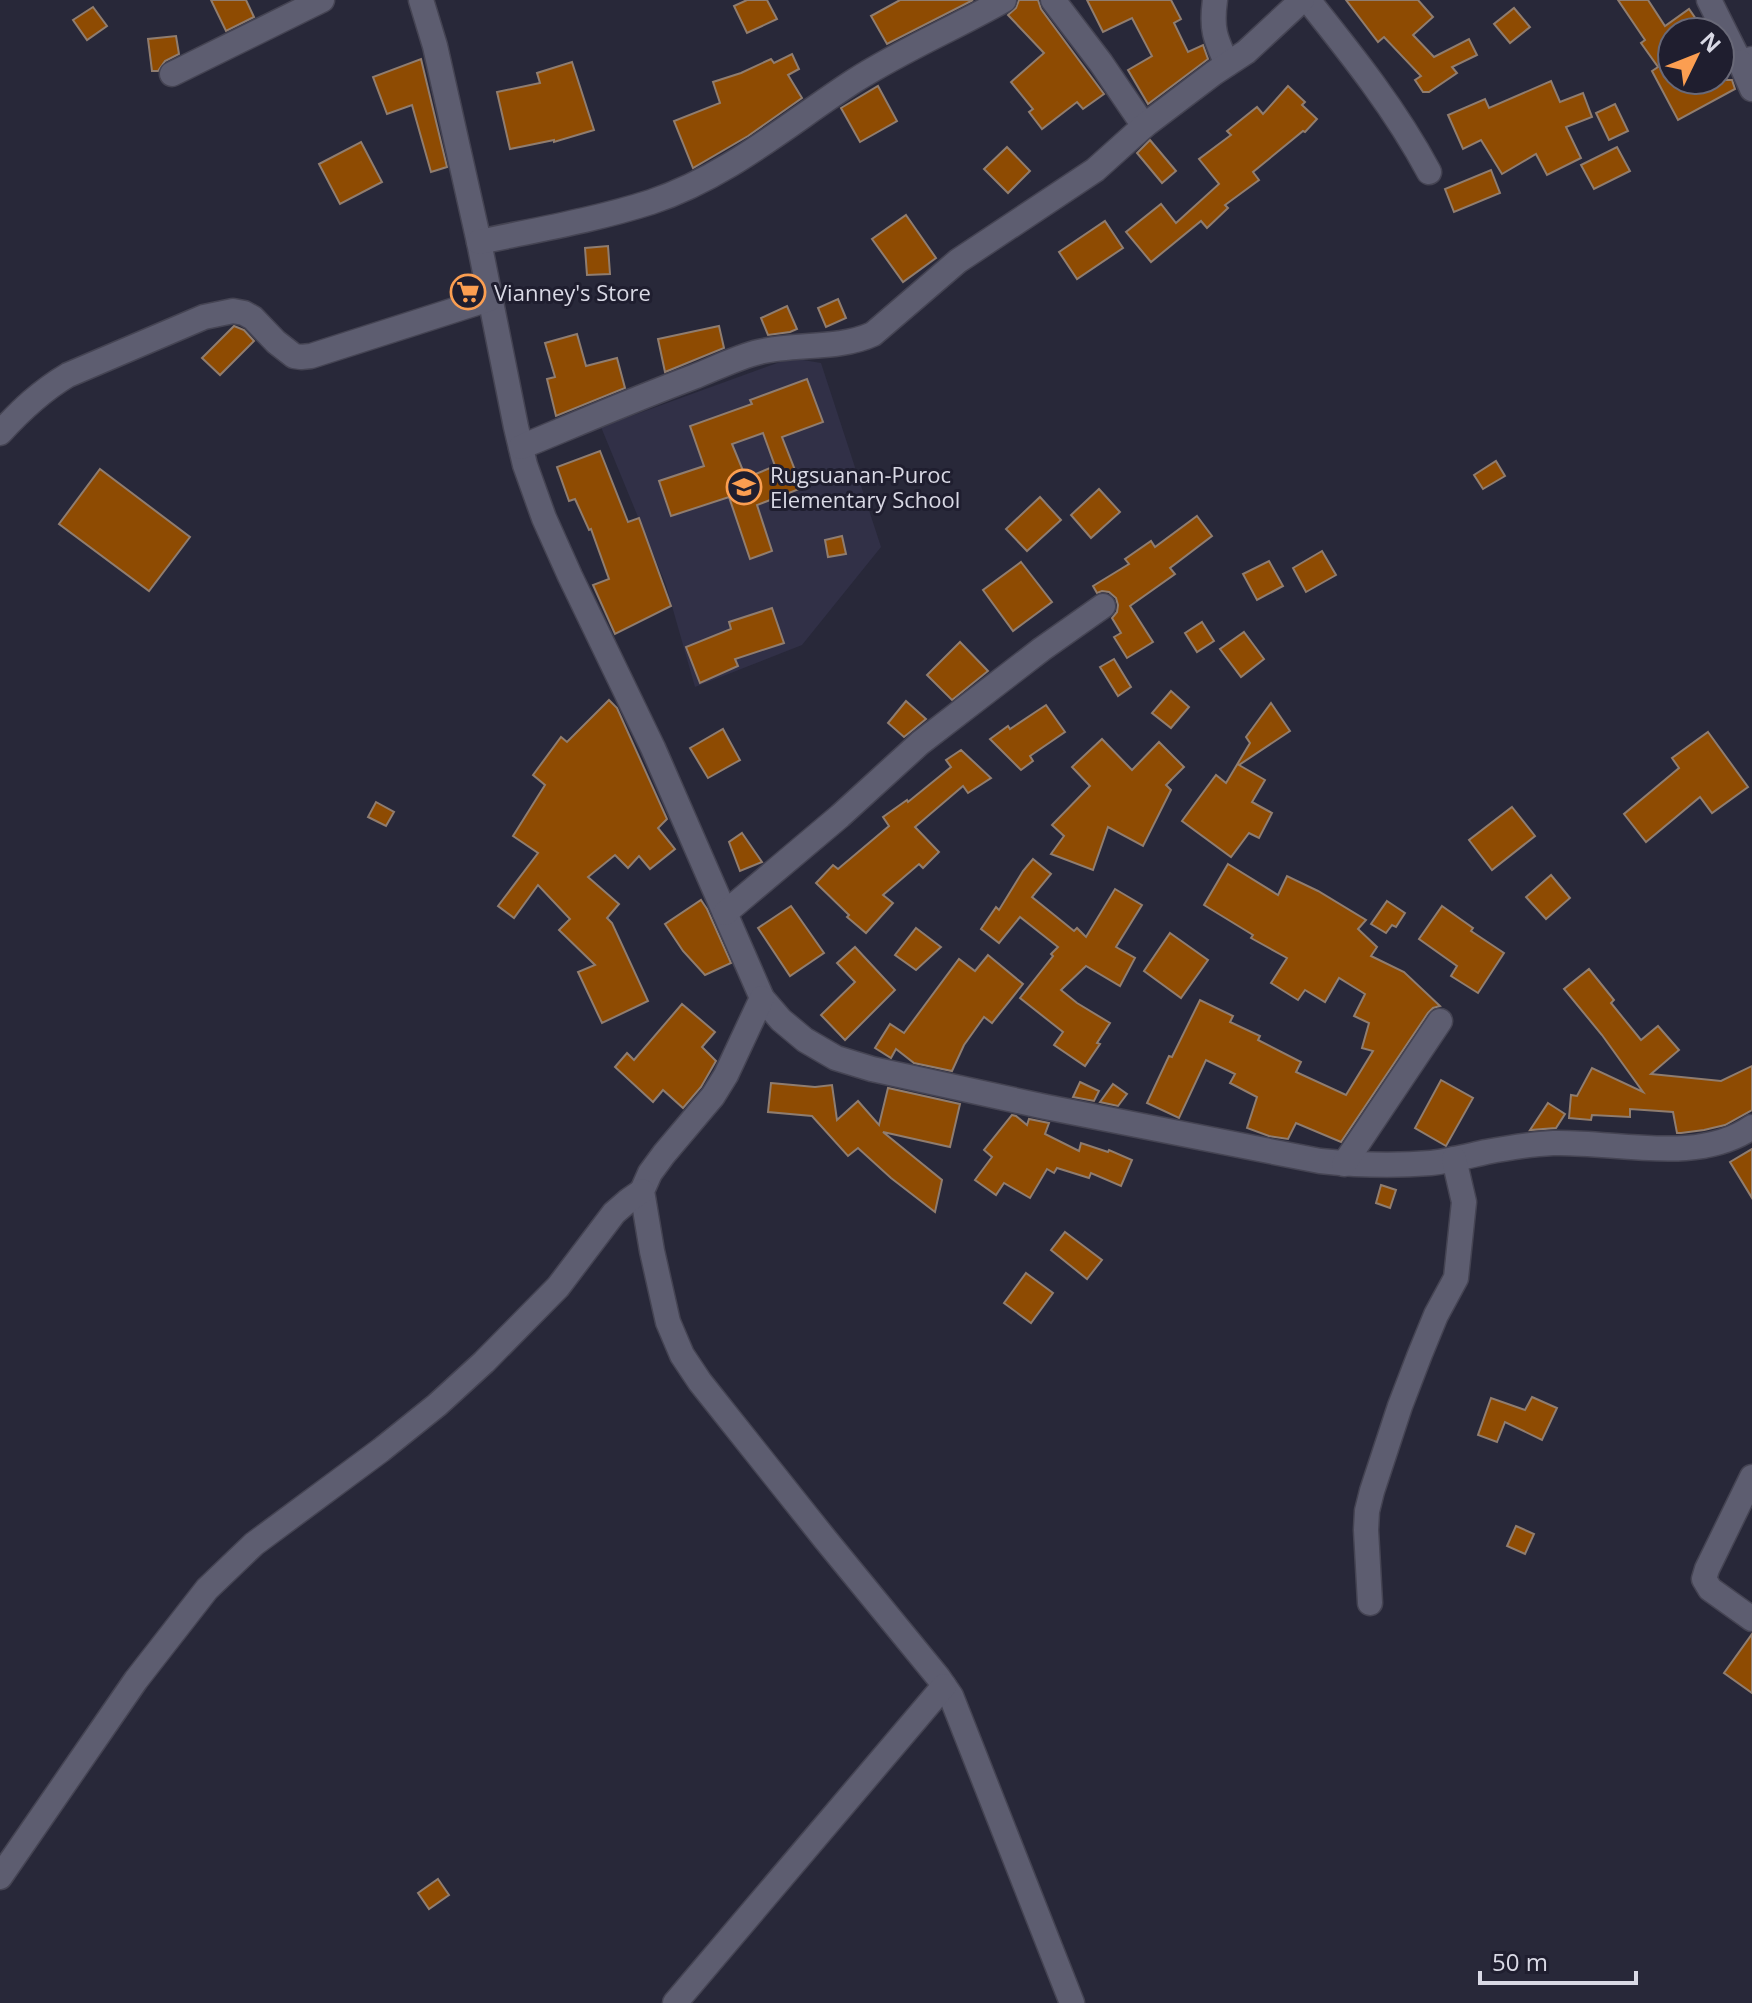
<svg xmlns="http://www.w3.org/2000/svg" width="1752" height="2003" viewBox="0 0 1752 2003" font-family="'Open Sans',sans-serif">
<rect width="100%" height="100%" fill="#282839"/>
<path fill="#313047" d="M791,358L821,363L881,547L802,645L695,687L666,585L601,427Z"/>
<g fill="#8e4b02" stroke="#907d6f" stroke-width="2" fill-rule="evenodd">
<path d="M211,0H246L254,17L226,31Z"/>
<path d="M747,0H767L777,19L747,33L734,6Z"/>
<path d="M900,0H973L887,44L871,16Z"/>
<path d="M1019,0H1038L1041,9L1104,94L1083,109L1077,102L1042,129L1029,112L1033,109L1011,82L1044,53L1008,15L1016,8Z"/>
<path d="M1087,0H1171L1181,19L1174,23L1188,52L1203,45L1208,59L1148,104L1128,70L1152,56L1132,18L1103,32Z"/>
<path d="M1346,0H1418L1433,17L1413,35L1434,57L1469,39L1477,55L1452,67L1457,73L1429,92H1423L1415,80L1421,76L1384,37L1378,42Z"/>
<path d="M1618,0H1648L1665,26L1689,9L1705,32H1672V80H1732L1735,89L1678,120L1652,71L1658,67L1641,43L1645,40Z"/>
<path d="M93,7L107,26L87,40L73,20Z"/>
<path d="M1514,8L1530,27L1510,43L1494,24Z"/>
<path d="M176,36L179,54L165,61L158,71H152L148,39Z"/>
<path d="M792,54L799,69L788,75L802,98L748,136L693,168L674,121L720,103L713,82L741,73L771,59L774,63Z"/>
<path d="M421,59L447,167L431,172L412,105L387,114L373,77Z"/>
<path d="M572,62L594,130L554,142V140L510,149L497,92L540,83L537,73Z"/>
<path d="M1551,81L1560,102L1583,93L1592,117L1566,127L1581,158L1547,175L1536,154L1502,174L1481,140L1463,149L1448,115L1485,99L1489,108Z"/>
<path d="M878,86L897,121L860,142L841,108Z"/>
<path d="M1288,86L1305,102L1302,105L1317,119L1305,132L1303,131L1253,172L1259,180L1225,205L1228,208L1207,228L1201,221L1151,262L1126,232L1161,204L1176,223L1219,184L1199,159L1231,135L1227,131L1257,107L1263,114Z"/>
<path d="M1615,104L1628,131L1609,140L1596,113Z"/>
<path d="M1150,140L1176,171L1162,183L1137,153Z"/>
<path d="M361,142L382,182L340,204L319,164Z"/>
<path d="M1007,147L1030,171L1008,193L984,169Z"/>
<path d="M1617,147L1630,171L1594,189L1581,165Z"/>
<path d="M1491,170L1500,193L1454,212L1445,189Z"/>
<path d="M906,215L936,258L903,282L872,239Z"/>
<path d="M1105,221L1123,248L1077,279L1059,252Z"/>
<path d="M608,246L610,274L587,275L585,248Z"/>
<path d="M838,299L846,318L826,327L818,308Z"/>
<path d="M787,306L797,329L790,332L768,335L761,318Z"/>
<path d="M234,326L244,330L254,341L220,375L202,358Z"/>
<path d="M719,326L724,348L665,372L658,339Z"/>
<path d="M577,334L586,366L617,358L625,388L556,416L547,379L555,377L545,343Z"/>
<path d="M807,379L823,422L782,437L802,488L757,505L772,551L750,559L729,497L671,516L659,481L704,466L690,426L752,404L750,400ZM763,433L775,466L746,478L732,444Z"/>
<path d="M600,451L628,522L639,518L671,606L615,634L593,585L609,579L591,529L589,530L575,499L569,501L557,467Z"/>
<path d="M1496,461L1505,476L1483,489L1474,475Z"/>
<path d="M100,469L190,537L149,591L59,524Z"/>
<path d="M1099,489L1120,512L1091,538L1071,515Z"/>
<path d="M1040,497L1061,520L1027,551L1006,529Z"/>
<path d="M1197,516L1212,536L1170,568L1175,574L1130,606L1153,642L1127,658L1114,637L1121,633L1112,618L1117,612L1118,605L1116,598L1109,592L1102,591L1097,593L1093,586L1129,564L1125,559L1151,541L1155,547Z"/>
<path d="M842,536L846,554L828,557L825,540Z"/>
<path d="M1322,551L1336,575L1306,592L1293,568Z"/>
<path d="M1269,561L1283,586L1257,600L1243,574Z"/>
<path d="M1021,562L1052,602L1013,631L983,590Z"/>
<path d="M772,608L784,643L735,659L738,666L700,683L686,647L731,629L729,622Z"/>
<path d="M1202,622L1214,641L1197,652L1185,633Z"/>
<path d="M1244,632L1264,659L1241,677L1220,649Z"/>
<path d="M960,642L988,671L952,700L927,675Z"/>
<path d="M1114,659L1131,687L1118,696L1100,667Z"/>
<path d="M1171,691L1189,707L1171,728L1152,713Z"/>
<path d="M609,700L617,708L667,819L658,828L675,849L650,869L639,856L628,868L615,855L588,877L619,904L607,918L612,923L648,1001L602,1023L578,972L595,965L559,930L570,919L538,885L514,918L498,906L538,853L513,836L545,785L533,775L561,737L567,742Z"/>
<path d="M906,701L926,719L904,737L888,723Z"/>
<path d="M1271,703L1290,731L1239,765L1265,780L1252,802L1272,813L1259,838L1249,833L1231,857L1182,821L1216,775L1226,783L1250,743L1246,737Z"/>
<path d="M1046,705L1065,732L1030,756L1033,761L1021,770L990,739L1008,726L1010,729Z"/>
<path d="M723,729L740,760L708,778L690,748Z"/>
<path d="M1708,732L1748,787L1712,813L1700,797L1646,842L1624,814L1679,768L1672,758Z"/>
<path d="M1102,739L1132,770L1159,742L1184,767L1166,785L1171,790L1143,846L1108,827L1093,870L1051,854L1064,836L1052,825L1090,786L1072,767Z"/>
<path d="M961,750L991,778L968,793L963,786L915,827L939,852L923,868L919,864L883,895L893,903L866,933L847,917L849,915L816,883L833,865L838,869L889,826L883,817L907,800L908,802L951,767L946,760Z"/>
<path d="M376,802L394,812L386,826L368,817Z"/>
<path d="M1512,807L1535,836L1492,870L1469,840Z"/>
<path d="M742,833L762,862L740,871L729,842Z"/>
<path d="M1033,859L1051,874L1032,897L1074,931L1077,928L1086,937L1115,889L1142,905L1116,947L1135,958L1120,986L1086,966L1061,990L1077,1003L1110,1023L1097,1043L1100,1044L1085,1066L1054,1045L1063,1032L1020,998L1053,956L1051,954L1058,947L1020,917L999,943L981,929L996,907L999,910L1023,871Z"/>
<path d="M1228,864L1278,895L1287,876L1318,891L1366,920L1358,929L1377,947L1371,956L1404,972L1440,1006L1433,1008L1428,1013L1341,1142L1296,1123L1288,1139L1269,1136L1247,1128L1257,1097L1230,1083L1235,1074L1206,1060L1179,1118L1147,1103L1169,1056L1172,1057L1200,1000L1233,1016L1230,1022L1260,1036L1258,1040L1301,1062L1296,1072L1346,1095L1373,1051L1362,1048L1369,1023L1354,1016L1365,994L1339,978L1325,1002L1305,990L1298,1000L1271,983L1287,958L1251,938L1253,935L1204,905Z"/>
<path d="M1551,875L1570,898L1546,919L1526,897Z"/>
<path d="M701,900L707,909L731,963L705,975L683,951L665,924Z"/>
<path d="M1387,901L1405,913L1396,927L1392,925L1386,933L1371,924Z"/>
<path d="M791,906L824,953L790,976L758,928Z"/>
<path d="M1442,906L1473,928L1471,931L1504,953L1478,993L1451,976L1457,966L1419,939Z"/>
<path d="M916,928L941,947L916,970L895,955Z"/>
<path d="M1170,933L1208,960L1181,998L1144,971Z"/>
<path d="M855,947L895,990L845,1040L821,1015L855,982L837,963Z"/>
<path d="M988,955L1023,984L992,1023L984,1017L964,1045L952,1071L914,1063L896,1049L891,1058L875,1048L890,1024L904,1033L959,959L975,971Z"/>
<path d="M1589,969L1614,1000L1611,1003L1641,1040L1658,1026L1679,1050L1651,1074L1721,1081L1752,1066V1110L1725,1125L1704,1130L1681,1133H1677L1673,1112L1630,1109V1117L1592,1115L1591,1120L1569,1118L1571,1095L1577,1096L1592,1068L1643,1092L1602,1035L1564,989Z"/>
<path d="M682,1004L715,1032L702,1047L716,1061L701,1087L683,1108L663,1090L653,1102L615,1067L627,1053L634,1060Z"/>
<path d="M1441,1080L1473,1098L1446,1146L1415,1128Z"/>
<path d="M1080,1082L1099,1091L1094,1101L1073,1097Z"/>
<path d="M771,1083L815,1087L832,1085L837,1120L858,1101L879,1125L888,1088L960,1104L950,1147L883,1132L942,1180L935,1212L891,1178L858,1148L848,1156L812,1116L768,1112Z"/>
<path d="M1113,1084L1127,1094L1118,1106L1100,1102Z"/>
<path d="M1548,1103L1565,1114L1556,1128L1530,1130Z"/>
<path d="M1012,1115L1016,1116L1027,1125L1029,1119L1049,1123L1045,1134L1079,1151L1081,1143L1108,1152L1109,1150L1132,1160L1121,1186L1091,1173L1089,1178L1057,1168L1054,1173L1047,1169L1030,1198L1004,1183L996,1195L975,1180L992,1157L984,1150Z"/>
<path d="M1752,1149V1198L1730,1162Z"/>
<path d="M1381,1185L1396,1190L1390,1208L1376,1203Z"/>
<path d="M1065,1232L1102,1260L1087,1279L1051,1250Z"/>
<path d="M1026,1273L1053,1293L1031,1323L1004,1303Z"/>
<path d="M1532,1397L1557,1408L1542,1440L1505,1422L1497,1442L1478,1435L1491,1398L1525,1410Z"/>
<path d="M1516,1526L1534,1534L1525,1554L1507,1546Z"/>
<path d="M1752,1634V1693L1724,1673Z"/>
<path d="M438,1879L449,1895L429,1909L418,1893Z"/>
</g>
<g fill="none" stroke-linecap="round" stroke-linejoin="round">
<g stroke="#454453" stroke-width="27">
<g id="minor">
<path d="M421,0L435,46L479,242L516,427L525,465L544,518L570,576L653,748L762,998L781,1020L805,1040L836,1058L872,1069L1046,1107L1320,1161C1357,1165 1395,1166 1431,1163C1450,1161 1468,1156 1486,1152C1507,1148 1531,1144 1553,1143C1615,1141 1698,1165 1752,1127"/>
<path d="M1053,0L1101,63L1144,126"/>
<path d="M1215,0C1211,29 1215,38 1227,64"/>
<path d="M1308,0C1352,55 1396,110 1429,172"/>
<path d="M1709,0L1740,62L1752,59"/>
<path d="M1740,62L1752,89"/>
<path d="M172,74L322,0"/>
<path d="M479,242C536,230 595,220 651,202C727,177 788,124 854,81C902,50 955,28 1004,0"/>
<path d="M0,433C21,410 41,391 68,375L204,317L233,311L244,313L253,318L276,342L294,356L301,357L311,356L489,299"/>
<path d="M521,447C579,423 637,398 696,376C716,368 738,357 759,352C796,343 838,350 873,334L958,261L1095,170L1144,126L1214,73L1246,52L1302,0"/>
<path d="M725,913L840,816L920,743L1042,649L1103,606"/>
<path d="M762,998L726,1075L713,1096L664,1154L650,1173L642,1191L652,1251L668,1322L682,1355L700,1382L825,1539L938,1677L951,1696L1072,2003"/>
<path d="M1344,1164L1440,1021"/>
<path d="M1752,1477L1707,1569L1704,1579L1710,1589L1752,1619"/>
<path d="M1370,1603L1366,1530L1367,1511L1372,1491L1400,1406L1420,1354L1436,1315L1456,1278L1464,1202L1454,1159"/>
<path d="M0,1877L136,1680L207,1589L254,1544L381,1450L437,1405L484,1362L558,1287L614,1213L629,1200L642,1191"/>
<path d="M675,2003L944,1686"/>
</g>
</g>
<use href="#minor" stroke="#5d5d70" stroke-width="24"/>
</g>
<defs>
<g id="supermarket-ring" transform="scale(1.8)"><circle r="9.5" fill="#1f1e2f" stroke="#fb9e51" stroke-width="1.5"/><path d="M-6-5.5h2.5l.6 2H6L4.5 2H-2.5L-4.4-4H-6ZM-1.5 3.2a1.3 1.3 0 1 0 .1 0ZM3 3.2a1.3 1.3 0 1 0 .1 0Z" fill="#fb9e51"/></g>
<g id="school-ring" transform="scale(1.8)"><circle r="9.5" fill="#1f1e2f" stroke="#fb9e51" stroke-width="1.5"/><path d="M0-5L7-2L0 1L-7-2ZM-4 1L0 2.5L4 1V4Q0 6-4 4Z" fill="#fb9e51"/></g>
</defs>
<g fill-rule="evenodd">
<use href="#supermarket-ring" x="468" y="292"/>
<use href="#school-ring" x="744" y="487"/>
</g>
<g text-anchor="middle" dominant-baseline="central" stroke-width="6" stroke-linejoin="round" paint-order="stroke">
<g font-size="22" fill="#d9d9e5" stroke="#1f1e2f" text-anchor="start">
<text x="494" y="292">Vianney's Store</text>
<text x="770" y="474">Rugsuanan-Puroc<tspan x="770" dy="25">Elementary School</tspan></text>
</g>
</g>
<g transform="translate(1696 56) rotate(47)"><circle r="38" fill="#1f1e2f" stroke="#696978" stroke-width="2"/>
<path d="M0-6L14 30L0 20L-14 30Z" fill="#fb9e51"/>
<text y="-12" font-size="22" font-weight="bold" text-anchor="middle" fill="#d9d9e5">N</text>
</g>
<path d="M1480 1971v12h156v-12" fill="none" stroke="#d9d9e5" stroke-width="4"/>
<text x="1492" y="1971" font-size="24" fill="#d9d9e5" stroke="#1f1e2f" stroke-width="6" paint-order="stroke">50 m</text>
</svg>
